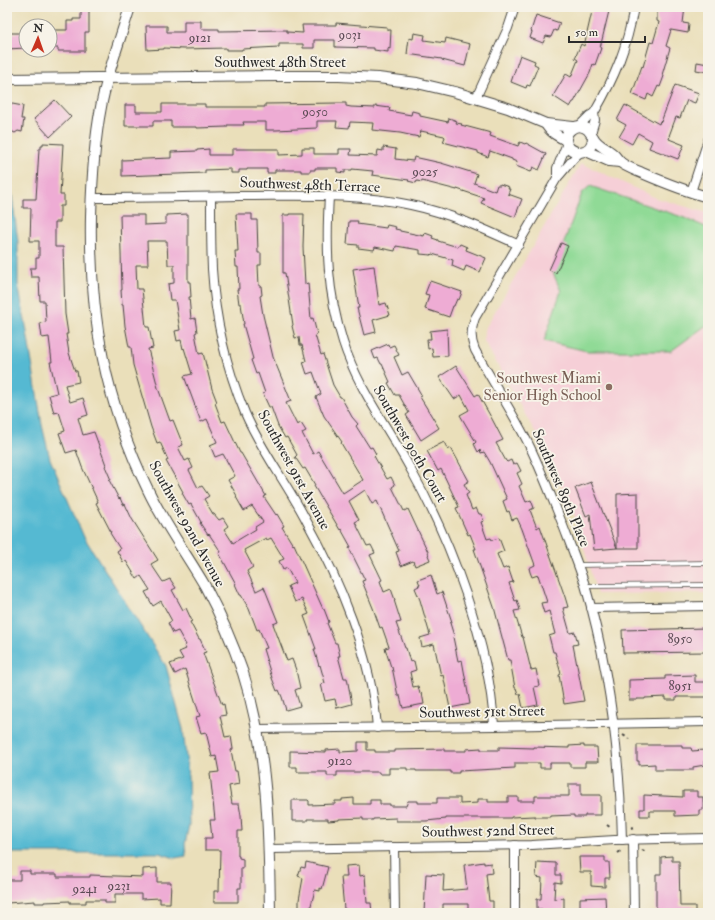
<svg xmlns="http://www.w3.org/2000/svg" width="715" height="920" viewBox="0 0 715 920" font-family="'IM FELL Double Pica',serif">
<rect width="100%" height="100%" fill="#f7f3e8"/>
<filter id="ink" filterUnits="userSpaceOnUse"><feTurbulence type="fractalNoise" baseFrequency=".025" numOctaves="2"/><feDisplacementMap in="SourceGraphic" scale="8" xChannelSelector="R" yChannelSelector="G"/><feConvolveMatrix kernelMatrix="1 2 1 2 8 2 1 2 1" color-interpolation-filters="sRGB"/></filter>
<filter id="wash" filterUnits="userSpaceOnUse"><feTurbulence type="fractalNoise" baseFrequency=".012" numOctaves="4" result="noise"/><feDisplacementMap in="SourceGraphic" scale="16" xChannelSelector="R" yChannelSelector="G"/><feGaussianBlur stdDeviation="0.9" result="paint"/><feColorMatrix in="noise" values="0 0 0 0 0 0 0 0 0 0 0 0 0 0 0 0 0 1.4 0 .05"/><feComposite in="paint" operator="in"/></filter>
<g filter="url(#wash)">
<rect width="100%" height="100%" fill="#eadfba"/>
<path fill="#f6cfd7" d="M581,163L656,198L708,213V593L597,594L573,510L536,434L483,339L486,327Z"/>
<path fill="#90da96" stroke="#5e8260" d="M590,186L682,217L708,228V324L671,351H587L544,341L561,291L553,273L582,193Z"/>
<path fill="#54b9d2" stroke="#40727e" d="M7,171L9,172L18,242V284L26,326L42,425L50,459L84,537L166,666L183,729L188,776L189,825L185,844L186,856L175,858L159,853H7Z"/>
<g id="blocks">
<g fill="#eeacd4" fill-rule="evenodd">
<path d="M81,7H89V32H85V51H58V48H54V30H67V21H73V19H81Z"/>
<path d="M593,7L609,11L600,48H601L595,65L593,64L590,73L574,102H573L570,107L553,96L566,74L571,77L578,60L575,58L581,44L584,46Z"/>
<path d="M657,7H685L683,23L689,24L688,33L671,30L666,46L670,48L662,75L664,76L660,87L658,86L653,97L648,94L646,100L632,94L642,66L643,67L650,42L653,43L659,22L657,21Z"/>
<path d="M536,15L560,23L557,31L554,30L551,37L546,36L543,43L530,38L532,32L531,31Z"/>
<path d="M184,21H201V29H219V31L287,30V32L303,33L302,25H336V23L387,27V30H391L390,49L388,48V52L374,50V48L335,47V40H314V48H303V44H279V47L242,49V50H226V48L184,49L164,48V49L147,50L146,26H167V32H184Z"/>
<path d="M7,33H26V48L7,49Z"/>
<path d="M414,33L425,35L424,40L445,43L446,38L470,44L465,66L442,60V59L407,54L409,38L413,39Z"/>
<path d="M520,55L535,61L534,64L538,66L530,86L527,85L526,88L511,82Z"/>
<path d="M697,62L708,64V72L696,70Z"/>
<path d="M675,85L699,93L695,103L687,100L680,118L676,117L669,136H670L669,139L684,145L678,159L649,148L652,141L638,133L632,144L619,137L626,125L617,120L625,105L659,124L660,121L661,122Z"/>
<path d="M55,100L71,117L50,137L34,119Z"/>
<path d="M7,103L23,106L21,119H24L22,132L18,131L15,133L11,131V129H7Z"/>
<path d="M338,103H346V106L351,107L375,108V106L390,108L389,111L411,115L412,111L420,113V116L448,122L449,118L457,121L456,123L462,124L461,125L491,133L490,136L518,146L520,142L525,144L526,143L546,154L539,170L533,167L531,172L516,166L517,162L512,160V159L490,151L488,157L478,153V151L443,142L445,137L444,136L421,131L419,137L400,133L372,130L373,123L350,122L349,128L336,127L337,121H317V128L276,130H266V122H243L244,125H227V127L197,128V127H171V121H153V126H125V105H136V112H162V104H205V107H265V104Z"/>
<path d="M43,143L63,144L60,195H64V206H60V222H55V247H63L65,314L68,334H66L69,353L75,371H77L79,382L65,385L70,402L83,398L88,415L78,418L83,435L94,432L106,465L105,466L111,480H109L119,499L120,498L123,505L125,504L132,519L158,560L151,564L163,582L170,579L176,588L172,590L183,610L186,608L192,621L190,622L199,639H200L206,652L203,653L222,705L224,704L226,715L220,716L225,737L231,736L233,749L231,750L235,771H237L239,784L229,786L232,804H239L241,816L242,831H238V856H239V858L243,859V868H241V888H238V902H214V891H219L220,850H205V838H212L210,820H215L210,773L219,772L216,756L212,757L206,732L201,733L196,717L200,716L185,669L175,674L170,664L183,659L179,652L186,649L184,646L186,645L178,631L173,633L168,623L172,621L161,601L153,606L145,592L150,590L141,576L137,579L126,561L123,562L117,551L120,549L110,533L111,532L96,503L98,502L82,467L76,450L66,453L59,433L65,431L59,412L54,413L49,395L57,393L50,362H52L49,337L42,338L40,323L46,322L45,301H40L39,277H31L30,268H36V258H39V241H30L31,208H23V199H36L39,149H41V145H43Z"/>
<path d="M383,147L396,149L395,159L413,161L414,157L441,163L477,174L474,183L495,191L497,185H500V184L509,187L508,189H510L508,194L522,199L515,217L481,203L484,198L457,189V190L422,181V182L417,181L416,183L408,181L409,180L372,175L373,171L352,169V170H345V173L337,172V168H315V170H310V172H301V170H275V173H267V169H247V170H239V173H231V169L205,170V173L122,176V160L171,158V152L197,151V150L209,149V155H232V149H279V155L302,154V148H314V154H339V149H351L350,155L377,156L378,150L383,151Z"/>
<path d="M188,214V282H190L191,297H189L191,319L195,318L197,332L195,333L199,354L203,353L212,389L217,402L215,403L222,422L225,421L240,453H241L266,496L264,497L276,515L277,514L284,526L282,527L293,545L294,544L323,609H324L329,622L327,623L335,643H337L340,656H338L344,678H347L352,704L337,708L335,699L325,701L321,684L325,683L320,665L319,666L314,649H316L304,616L309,614L302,599L295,602L288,586L295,583L287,568L283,570L279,561L284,559L271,538L267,540L266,538L244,550L253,567L247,571L256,591L264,587L278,622L273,624L287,661L292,659L296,670L300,688L295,690L300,706L286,710L282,697L279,690L277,691L272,678L263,649L267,648L259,629L257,630L249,609L241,595H240L235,584H236L219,553L221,552L209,534L208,535L200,523L201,522L191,504L189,505L182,493L183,492L166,461L168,460L160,442L157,443L151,427L133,365L131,347H129L125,326L123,305H122L121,290H122L120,215H144V225L166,224V215ZM147,241H167L168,265H174V283L168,284L170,300H175L180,330L175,331L177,341L181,340L183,349L184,348L192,374L184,376L201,422L207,419L217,442L210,445L215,457L223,454L235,476L228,480L237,496L236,497L244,511L252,506L263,522L255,527L256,529L233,543L224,529L228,526L223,518L219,520L214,514H213L204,499L209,496L202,486L198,488L189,470L193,468L189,459L185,461L178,447L183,445L173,420L170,421L158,388L148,349L153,348L149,327H146L142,289H137L136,265H148Z"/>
<path d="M236,214H252V220H257L258,253H261V265H258L259,286H261L262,295L260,296L263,315L273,357L291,401L286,403L297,425L301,423L306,431L302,433L313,454L318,451L343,493L363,480L341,443L342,442L324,416L316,397L321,394L313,372L307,374L303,362L306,361L302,345H300L299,337L295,338L292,326L293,325L285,273H283V215H289V214H304L303,247L305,284L308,283L311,319L313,318L317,334L315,335L321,355L323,354L333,385L340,397H341L352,417L358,424L356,426L370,448L372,447L376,454L374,456L387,479L391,477L395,485L392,487L404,511L408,509L429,554L428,555L430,560L415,566L413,561L401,566L396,552L399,551L377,501L372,504L365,490L349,501L359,520L355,522L367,546L371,545L375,553L370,555L382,580L380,581L384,592L391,589L395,600H394L401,622L396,623L405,648H406L410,662L414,661L416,670L410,672L413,687L418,686L420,694L422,693L424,704L403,708L400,696H398L392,667H391L385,648L389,647L382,627L380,628L373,608L362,581L365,580L349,548L351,547L341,529L340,530L314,486L315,485L305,468L303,469L295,457L297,455L287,437L285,438L278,426L271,407H269L263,394L265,393L258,373L256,374L251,360L253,359L243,324H244L241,304H239L237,289H239L238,267H236L235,251H238Z"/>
<path d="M349,221H358L357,224L386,228L387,225L396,227L395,229L400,230V231L424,236L425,233L433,236L432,238L438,240V241L458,247L460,244L467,247L466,250L486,258L480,272L466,266L464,271L452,266L453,260L432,254L431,255L420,254V250L396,246L395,251L375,247L374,250L358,248V245L347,244Z"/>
<path d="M561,243L568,246L556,273L549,270Z"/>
<path d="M374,266L379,305L386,303L390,315L373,320L376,332L364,335L357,308H359L353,269Z"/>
<path d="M430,281L462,292L459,300L457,299L454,306H453L449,317L425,309L429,295L425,294Z"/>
<path d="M447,329L448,356L433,357L432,348L428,349L427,339H431L430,331Z"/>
<path d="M388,344L389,347L394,345L399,355L394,357L402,375L408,372L422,396L420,397L439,428L421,440L406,415L409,413L399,395H395L388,383L390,382L382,364H381L378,358L375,359L372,351Z"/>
<path d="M456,366L475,396L478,394L492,419L503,440L496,443L506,461L507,462L511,460L513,465L517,463L521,471L517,473L522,484L519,486L526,502L531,500L534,508L530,510L537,528L540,526L565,597L568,607L563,608L570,633L575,632L578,644L573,645L584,701L564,704L559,675L561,674L555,652H553L549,636L555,634L549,611L544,613L541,603L547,602L538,575L532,577L530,572L529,568L535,565L522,529L517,518L512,520L509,511L507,512L503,501L507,499L490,462L484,452L481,453L480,450L478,452L474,444L476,442L460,415L469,410L461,395L454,399L439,377Z"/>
<path d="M444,442L448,450L451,448L469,481L464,484L469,493L466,495L472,510L476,508L479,514H481L484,521L481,522L487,539L491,538L492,540L499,538L504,551L497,554L503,569L508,567L513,582L509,583L515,601L517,600L520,610L514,611L522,637H523L531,670L536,669L539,686L534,687L538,705L523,708L520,694H518L516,688H515L510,660H508L494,607L474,549H476L470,534L468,535L456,508L459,507L441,469L438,471L427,451Z"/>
<path d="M591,482L598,500L617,548L594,550L590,514L586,516L575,488Z"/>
<path d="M638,493V548H617V494Z"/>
<path d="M431,575L437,594L442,592L452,622L450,623L454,636L453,637L458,661L462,660L470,704L450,708L443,675L441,676L434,644L422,647L420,638L430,635L420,600L415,588L419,586L418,585H420L418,580Z"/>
<path d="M707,628L708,652L623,653L622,630Z"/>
<path d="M695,675V682H708V697H676V700H666V697L645,698V699H637V700H629V680L665,679V676Z"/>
<path d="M358,742H367V750H375V752H395V750L444,749V751H466V749L481,748V750H499V747L534,748V747L569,748V746L584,745V747H597L598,762H585V767H570V763H550V768H540V763H515V768L459,771V773H450V771H416V770H407V768H389V774H379V772H337V776H327V772H297V767H290V751L326,752V750L340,749V752L358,751Z"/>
<path d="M637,745H682V748H691L692,751L705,750V765L693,767V770H655V764L639,765V761H637Z"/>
<path d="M569,784H581V795H601V815H585V817H574V815L550,816V817H535V816L511,817V818H446V819L426,821H396V818L373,819V820H363V818L339,819V820L328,821V819H307V821H292V800H308L309,801V805L335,804V801H342V799L354,798V804H370V800H380V804H390V806H406L408,801H418V803H437V798H460V804L478,803V799H488V802H508V797H518V801H535V796H569Z"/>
<path d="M683,791H697V797H703V810H699V815L675,816V811H650V816H640V809H644V795L683,797Z"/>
<path d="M672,856V861H679L680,906H695V913H656V874H661V857Z"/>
<path d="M579,857H605V862H609L610,878H605V887L591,886V872H580Z"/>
<path d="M306,862L328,867L322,889L320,888V891L315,890L309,913H299V900L303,878L298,876L301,867L305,868Z"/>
<path d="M484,862V864L491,863L492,873L486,874L489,901H493V911H486V913H468V904H443V913H424L426,874L444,875L443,891L467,889L464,865Z"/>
<path d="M537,862L556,863V875H561V883L555,882L554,899L564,898V913H542V909H537V899H541L542,878L536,877Z"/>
<path d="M359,865L360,876L365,875L367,903H371L372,913H347L346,909H344L341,877H347L346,866Z"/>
<path d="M157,868V882H171L170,903H160V898L141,899V894H115V903H105V900H86V903H70V901L44,902V903H35V901L7,903V880H20V871H30V874H57V877H90V875L143,877V869Z"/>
<path d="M605,897L606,913L580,912V898Z"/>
</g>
</g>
</g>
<g filter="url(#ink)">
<use href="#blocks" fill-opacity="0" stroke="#484640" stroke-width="1"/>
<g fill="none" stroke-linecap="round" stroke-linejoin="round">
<g stroke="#484640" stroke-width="5.5">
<g id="service">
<path d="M578,565L708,563"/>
<path d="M585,586L708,585"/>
</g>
</g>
<g stroke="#484640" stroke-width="10">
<g id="minor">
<path d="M476,98L508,28L515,7"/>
<path d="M579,126L589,116L594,113C615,77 627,48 634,7"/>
<path d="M591,133L595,120L594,113"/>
<path d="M581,152C571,159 566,169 557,178L475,318C471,330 470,338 475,350C493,383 514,414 530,447C542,472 552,498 562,523C570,544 578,564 585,585C609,667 620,755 622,840"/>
<path d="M557,178V168L567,143"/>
<path d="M691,192L708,140"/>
<path d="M329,196C326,249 327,291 343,342C358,389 388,427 411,470C451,541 490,645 494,726"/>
<path d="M211,197C211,221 211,245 212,269C215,319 226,367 245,413C261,450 286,482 305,518C339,579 372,657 377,728"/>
<path d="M92,198C142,198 192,197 243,196C299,196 356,193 411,205C449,213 484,229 519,245"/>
<path d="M591,608L708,606"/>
<path d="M257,729L494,726L708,722"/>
<path d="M633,839L634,913"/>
<path d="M515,845V913"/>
<path d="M394,847L395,913"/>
<path d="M269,849L532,845L615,840L708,838"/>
</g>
</g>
<g stroke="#484640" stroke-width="12">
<g id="tertiary">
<path d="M130,7C120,40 107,73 101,107C94,143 92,180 91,216C89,316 105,402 149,492C165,525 187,555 205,586C220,614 233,644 243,673C268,751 269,832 270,913"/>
<path d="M7,79L280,76H339L378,78L417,83L455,92L508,108L546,124L573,127"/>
<path d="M546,124C550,132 558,136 566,140"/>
<path d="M593,137C593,157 566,156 566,139C566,131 575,124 583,127C589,128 590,133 593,137C597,146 607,148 614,155C616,157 618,160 620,162C626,167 635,170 642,173C663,182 685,191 708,197"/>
<path d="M586,151L609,161L620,162"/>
</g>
</g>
<g stroke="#484640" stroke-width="2" stroke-dasharray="3 3" stroke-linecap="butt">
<path d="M623,735L629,739"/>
<path d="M607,825L611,828"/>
<path d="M631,828L636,826"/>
<path d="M642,850L647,852"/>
<path d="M618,853L622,850"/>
</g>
<use href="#service" stroke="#fff" stroke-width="4"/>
<use href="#minor" stroke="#fff" stroke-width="8"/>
<use href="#tertiary" stroke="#fff" stroke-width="10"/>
</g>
</g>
<circle fill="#8d6e63" stroke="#f7f3e8" stroke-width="1.5" cx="609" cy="387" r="4"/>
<g text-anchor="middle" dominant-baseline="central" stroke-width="3.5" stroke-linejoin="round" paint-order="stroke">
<g font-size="13" fill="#5c4b55">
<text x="350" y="35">9031</text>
<text x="200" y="38">9121</text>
<text x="315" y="112">9050</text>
<text x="425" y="172">9025</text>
<text x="680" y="639">8950</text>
<text x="680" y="686">8951</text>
<text x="340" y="761">9120</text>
<text x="119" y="886">9231</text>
<text x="85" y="889">9241</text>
</g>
<g font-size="15" fill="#2b2b2b" stroke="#f7f3e8">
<text x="280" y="62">Southwest 48th Street</text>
<text transform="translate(310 185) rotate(2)">Southwest 48th Terrace</text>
<text transform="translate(410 444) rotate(60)">Southwest 90th Court</text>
<text transform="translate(294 470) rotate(61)">Southwest 91st Avenue</text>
<text transform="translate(561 488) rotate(67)">Southwest 89th Place</text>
<text transform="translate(187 524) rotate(61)">Southwest 92nd Avenue</text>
<text transform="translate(482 712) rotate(-1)">Southwest 51st Street</text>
<text transform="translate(488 831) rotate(-1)">Southwest 52nd Street</text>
</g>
<g font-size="15" fill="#785e54" stroke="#f7f3e8" text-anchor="end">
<text x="601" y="378">Southwest Miami<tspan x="601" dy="17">Senior High School</tspan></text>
</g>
</g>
<rect width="715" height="920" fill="none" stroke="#f7f3e8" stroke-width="24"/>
<g transform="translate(38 38) rotate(2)"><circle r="19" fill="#f7f3e8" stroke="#a5a39c"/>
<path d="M0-3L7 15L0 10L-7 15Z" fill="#c8321e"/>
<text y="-6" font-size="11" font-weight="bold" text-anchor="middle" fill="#2b2b2b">N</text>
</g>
<path d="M569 36v6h76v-6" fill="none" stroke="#2b2b2b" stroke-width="2"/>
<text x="575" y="36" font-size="12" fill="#2b2b2b" stroke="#f7f3e8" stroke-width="3" paint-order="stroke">50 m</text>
</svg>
